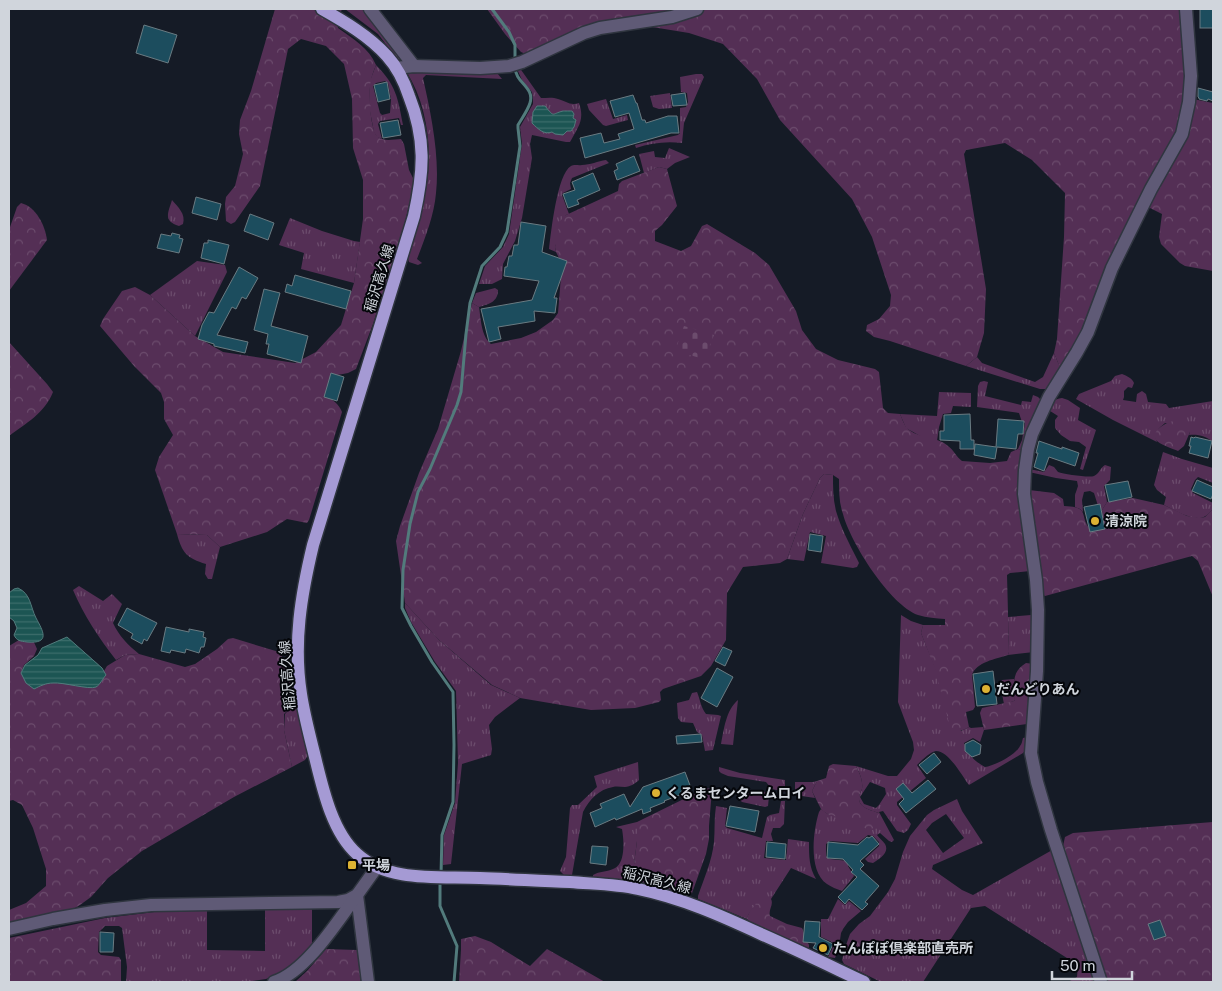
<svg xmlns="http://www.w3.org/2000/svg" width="1222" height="991" viewBox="0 0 1222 991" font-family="'Public Sans','Noto Sans JP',sans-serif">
<defs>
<pattern id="grass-tufts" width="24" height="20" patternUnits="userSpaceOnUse" patternTransform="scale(1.25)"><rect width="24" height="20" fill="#542f55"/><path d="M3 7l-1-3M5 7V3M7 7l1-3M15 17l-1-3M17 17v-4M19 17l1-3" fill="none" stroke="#6c4c6d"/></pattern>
<pattern id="forest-crowns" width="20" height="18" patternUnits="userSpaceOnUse" patternTransform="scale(1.25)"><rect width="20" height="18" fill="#542f55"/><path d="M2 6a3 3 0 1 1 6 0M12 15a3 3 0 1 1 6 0" fill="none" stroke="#6c4c6d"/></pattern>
<pattern id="cemetery-stones" width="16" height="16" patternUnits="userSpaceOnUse" patternTransform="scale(1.25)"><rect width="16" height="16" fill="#542f55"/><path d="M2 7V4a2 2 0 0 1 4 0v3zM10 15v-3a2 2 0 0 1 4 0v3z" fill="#6c4c6d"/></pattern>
<pattern id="water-rules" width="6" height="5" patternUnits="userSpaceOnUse" patternTransform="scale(1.25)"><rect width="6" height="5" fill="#1c5553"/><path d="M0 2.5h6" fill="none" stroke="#3c6d6b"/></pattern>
</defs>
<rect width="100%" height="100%" fill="#151b26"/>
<g fill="url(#grass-tufts)" fill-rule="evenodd">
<path d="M345,9H365L401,57L399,61L378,34Z"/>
<path d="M376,65C396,85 398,98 403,125H401L399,118L380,121L378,124L382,139L377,137L374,132L369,106L370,81ZM385,81L388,83L391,100L390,113L382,115L380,113L373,86L376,83Z"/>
<path d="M519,67L541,98C547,98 553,97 558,99C566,101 570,106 579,103C585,120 578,127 570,142H566L532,135L530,144L532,158L522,218L515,241L503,264L502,279L492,284H479L485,266L503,247L509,234L522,144L520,127L533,104V99L532,92L522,80L517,69Z"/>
<path d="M406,71L497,73L502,79L426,75L423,78C431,114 440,156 436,193C434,216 425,238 417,259L422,263L418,265L409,262L408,259C415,234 423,209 427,184C432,146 427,104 406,71Z"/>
<path d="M696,74H702L704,77L684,123L682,143C666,141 651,143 636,148L635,145L678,135L680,133V108L686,107L688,102L687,93L681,92L680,77Z"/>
<path d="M670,93L672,108L659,109L653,107L650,96Z"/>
<path d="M606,99L613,119L627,115L628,120L606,126L603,125L589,110L587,104Z"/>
<path d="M669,148L690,157L675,163L667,169L659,167L644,173L639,154L654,151L655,157L665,158Z"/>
<path d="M606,160L609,163L572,178L570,183L571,189L563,193L562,195L569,214L566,215L555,247L556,252L549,249C551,233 557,174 571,166C575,164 578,166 582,165C590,165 598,161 606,160Z"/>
<path d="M172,200C178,207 186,214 183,224L179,226C163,221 168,213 172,200Z"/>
<path d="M290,218L322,231L354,241L360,242L354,283L301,269L304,253L279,245Z"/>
<path d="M197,261L225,265L227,272L195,336L150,295Z"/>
<path d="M495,288L498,290C498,302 489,304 479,307L472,303L476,293Z"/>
<path d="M1054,353L1059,365L1062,366L1047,389H1040L966,366L977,357L982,363L1035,382L1043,377Z"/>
<path d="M1122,374C1127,376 1132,378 1134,383L1132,388L1128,387L1124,391V397L1123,400L1136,402L1137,394L1142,391L1146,394L1148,402L1166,404L1169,408L1213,401V442C1206,436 1198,434 1189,435L1190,432L1165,423C1159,428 1153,433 1157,442L1113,420L1076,399L1079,394L1111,381L1115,376Z"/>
<path d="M984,381L988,382L985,396L1021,405L1022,401L1031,402L1033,395L1038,397L1042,401L1024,451L1018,449L1022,440L1025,423L1022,422L1019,413L977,407L978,386L980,382Z"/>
<path d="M939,392L971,393V407L953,406L951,413L943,414L939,427L937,441L922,437L906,428L900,414L937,416Z"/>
<path d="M1062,398L1068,400L1080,408L1078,420L1096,430L1083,470L1080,469L1086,447L1079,442L1070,441L1061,435L1055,428V420L1058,416L1047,409C1051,402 1054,399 1062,398Z"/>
<path d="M1163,452L1182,459L1213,468V483L1198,477L1195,480L1191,489L1193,493L1213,503V509C1210,512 1205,518 1200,518C1189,519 1174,510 1164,505L1166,497L1157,490L1154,485Z"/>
<path d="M1049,465L1054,467L1058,472C1064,474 1089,478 1094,476C1099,474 1101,467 1105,465L1111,467L1110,480L1104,486L1107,502L1102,510L1099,509L1094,493L1090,491L1084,492L1082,500L1083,512L1080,509L1075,507V495L1078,486L1077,481L1056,478L1029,472V469L1044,472Z"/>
<path d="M824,474L833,475C833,487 833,499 836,511C841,528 849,543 857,559L859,563L857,567L853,568L821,563L826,536L810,532L804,561L787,559L803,514L820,478Z"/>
<path d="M177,534L207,535L220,547L212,579H208L205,574L206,564C187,558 182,553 177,534Z"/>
<path d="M79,586L103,601L112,594L122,604L113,623C119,636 128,645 139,654L125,655L116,660C99,638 84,616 73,590Z"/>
<path d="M405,603L439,640L491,685L520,698L495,717L489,725L492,749L491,755L462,764L451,864L443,865L444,835L455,803L458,763L456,691L435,662L411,622L405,608Z"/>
<path d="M901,615L911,621L923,625L921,633L961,731L969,727L971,728L983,727L984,730L980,742L973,738L964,743C968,755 973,760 985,767C994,766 1016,755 1020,746C1022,744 1022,741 1023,738L1028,737L1026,749L1023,753L969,785C962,776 949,751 936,751C931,751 921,761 917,765L926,778L897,802V805L911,824L908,830L904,833L897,831L883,811L879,812L894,840L892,842L889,841L880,833L877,835C879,838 883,841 885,844C890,853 879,859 873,863L868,862L865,859L879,846V842L873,836L868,835L858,843L830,841L826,844V856L830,859L848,861V866L854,876L842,891C837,889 831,887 827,884C808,871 813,831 819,812L821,809L829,815L879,813C871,810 858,808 859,797C859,794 861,792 862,789C863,780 860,774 856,766L888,776H897L911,759L914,750L913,742L898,702ZM870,782L885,788L886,794L879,805L876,808L864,804L860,797Z"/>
<path d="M1031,615L1034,617V652L1008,655L1009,652L1008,617Z"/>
<path d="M1014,679L1015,700L1014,701L1004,704L1000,684L1002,680Z"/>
<path d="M697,692C700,699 701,708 706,714L718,715L721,716L713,750L705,751L702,735L697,732L693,723L681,722L678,718L677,703L689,700L692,693Z"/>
<path d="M738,700L733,745L721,744C724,729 726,710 738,700Z"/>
<path d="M295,703L308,755L305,760L292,767L284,730L285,714Z"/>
<path d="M638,762L639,780C636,783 630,787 625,787C621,787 617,786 613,787C599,789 589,800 583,812L572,875H564L560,871L566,857L570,808L572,805H578L597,787L594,776Z"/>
<path d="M719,767L740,773L785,780V792L772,789L766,782L728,776L721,773L719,771Z"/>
<path d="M817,781L812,791L815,798L795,795V782H813Z"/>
<path d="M744,789L766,792L769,796L768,806L765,807L742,802L740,800L742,792Z"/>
<path d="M957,799L962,811L983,843L933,865L932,869L962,890L973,895L1054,849L1097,982H1085L1083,981L1081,982H1068L1077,977L1078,965L985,906L971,908L923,982H881L844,964L842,960L846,945L850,934L859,924L870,916L888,892L895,879L903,852L910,836L927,815L934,810ZM946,814L964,838L943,853L926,830L932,823Z"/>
<path d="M781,801H785L784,824L780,828H773L771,834L773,841H766L764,858L786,860L788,839L809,842C809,856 809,867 816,879L791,868L771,899C761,900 749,909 747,919L698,899V896C704,878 712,861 714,842C715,830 714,818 716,806L727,808L725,826L727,828L762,838L767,817L770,815L779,813Z"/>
<path d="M637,822V841L632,880L593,877V875C600,871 606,872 613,869C626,865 624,840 622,829L616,827Z"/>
<path d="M838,899L845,905L849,901L861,911L848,922L843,929L841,933L839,947L835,958L828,957L834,945L832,942L821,937V919H828Z"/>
<path d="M265,908L312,909V944L299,959L283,971L266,979L245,982H126L127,967L122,928L119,926H105V918L171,910L207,909V950L265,951Z"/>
</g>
<g fill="url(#forest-crowns)">
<path d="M275,9H342L337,22L338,28C353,39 369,48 376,65C374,70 372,75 371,80C368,91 370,131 378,137C384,142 395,139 401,139L404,144L409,170L414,180L411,197L403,230L373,324L356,369L348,373L332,376L326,396C333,400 339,404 342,412L309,520L307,523L287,519L267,532L220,547L207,535L177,534L155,470L159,457L173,435L164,419V402L161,393L134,366L100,326L103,319L122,291L135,287L150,295L195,336L223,352L295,363L316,352L341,325L354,283L363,219V180L353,148L352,99L344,64L326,46L301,39L288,49L260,186L235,222L231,224L226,221L225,204L226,197L235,186L243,154L239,134L240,120L251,91Z"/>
<path d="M487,9H1182L1188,98L1213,103V271L1185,266L1180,263L1161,244L1159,237L1162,214L1140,203L1085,329L1062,366L1059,365L1054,353L1057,339L1064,237L1065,193L1032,160L1005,143L966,150L964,154L986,289L984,333L977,357L966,366L890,341L874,337L866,331L867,325L879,319L890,306L891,295L872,237L852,199L780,120L757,79L723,44L689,33L646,26L626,28L528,55L521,52L505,34Z"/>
<path d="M659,167L667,169L677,206L662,225L655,231V241L681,251L691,246L702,226L707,224L755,253L769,265L796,311L802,330L816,349L838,360L875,369L879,372L883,408L888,413L900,414C902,418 904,425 907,428C918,439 937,436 948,446C954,450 956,457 962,461L990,463L1007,461L1011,452L1018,449L1024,451L1030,571L1010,573L1007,575L1009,652L1008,655C996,659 976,662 972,675L975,707L973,710L966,712L969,727C962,731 957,733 950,727L935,669L921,633L923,625H945V619C936,618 927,618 918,615C890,605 850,542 843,514C839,503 839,491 839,479L833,475L824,474L820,478L803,514L787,559L780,563L743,567L727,593L726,640L711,666L701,676L663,689L660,692L661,700L659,702L635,708L591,710L520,698L492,685L439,640L405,603L396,541L400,526L419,473L438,429L461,351L472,303L479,307C481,319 481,336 491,344L521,338L536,332L553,320L558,313L562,264L556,252L555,247L560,221L566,215L618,191L619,184L622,181Z"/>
<path d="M21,203C36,207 45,225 47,240L9,291V230L17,207Z"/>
<path d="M9,342L47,384L53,392C45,413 25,424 9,436Z"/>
<path d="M1173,421L1187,425L1190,432L1184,446L1178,451C1173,449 1159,444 1156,440C1151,430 1166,423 1173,421Z"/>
<path d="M1029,490L1054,493L1063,499L1064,506C1092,507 1078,517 1091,530L1103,527L1102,510L1107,502L1133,498L1164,505L1187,516L1200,518L1205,517L1213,509V597L1198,561L1192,556L1045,596L1040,593Z"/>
<path d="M233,638L279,652L285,661L292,677L295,703L284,714V730L292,767L234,797L142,851L108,878L91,897L80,905L68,912L9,925V910L26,903L46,886V869L33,828L22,805L13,800L9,801V646L19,640H33L37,649L34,656L24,665L21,673L29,682L101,676L107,666L125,655L139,654L185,667L195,664L217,649L228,639Z"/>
<path d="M1026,663L1034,664L1030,722L1027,724L984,730L980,713L982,708L1014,701L1015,700C1014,684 1011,672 1026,663Z"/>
<path d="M833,764L856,766C860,774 863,780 862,789C861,792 859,794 859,797C858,808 871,810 879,813L876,827L869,830L843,818L829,815L823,811L821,809L812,791L817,781L826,778L829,766Z"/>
<path d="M706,788L712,789L709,826V839L706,854L692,893L689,895L667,888L632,880L637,841V822Z"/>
<path d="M1213,822V982H1104L1063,846L1065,837L1073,833Z"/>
<path d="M765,899H771C774,905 768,910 770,916L787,924L802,928L806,939L809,945V948L750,922L747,919C749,909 756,904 765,899Z"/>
<path d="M105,918V926L99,932L98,952L101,955L119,957L121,960V982H9V938Z"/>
<path d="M475,936L491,942L530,966L547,949L605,982H459L461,950V939Z"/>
<path d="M326,949L357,950L361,982H295L307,971Z"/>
</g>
<path fill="url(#cemetery-stones)" d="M684,326L714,335L704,359L675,351Z"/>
<g fill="url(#water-rules)" stroke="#527b7c">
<path d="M537,106H545C555,118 551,114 563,111C564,111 571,111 572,111L574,114L573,118L576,120L574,127L571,131H567L563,135L555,134L552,132C544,135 538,129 532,123L533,112Z"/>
<path d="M18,588C31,594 30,606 36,618C43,631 51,644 27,642C20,641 17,641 14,635L17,628L14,621L9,617V593L14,589Z"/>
<path d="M67,637L102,668L106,675C103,678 100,685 96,687C89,690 63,682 53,683C46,683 40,686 34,689L26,683L21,673L25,665L38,655L42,648Z"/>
</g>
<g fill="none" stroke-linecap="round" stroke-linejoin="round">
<g stroke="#527b7c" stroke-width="3">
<path d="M492,9L509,32L515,45V60"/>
<path d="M441,875L442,835L453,802L454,745L453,692L432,662L411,626L402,608L403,570L410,524L418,492L430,469L457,405L461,392L466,334L470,303L482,266L500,247L507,232L520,146L518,128V125C522,118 528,110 530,103C535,87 515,83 515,67"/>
<path d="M440,881V906L457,946L454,982"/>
</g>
</g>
<g fill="#1c4d5e" stroke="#6a7b82">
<rect x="1200" y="9" width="13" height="19"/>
<path d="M144,25L177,35L168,63L136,53Z"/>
<path d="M387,82L390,99L378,102L374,85Z"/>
<path d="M1198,88L1213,92V101L1208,99L1207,101L1199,99V98L1198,97Z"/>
<path d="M685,93L687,105L673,106L671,95Z"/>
<path d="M633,95L636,103H637L642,120H645L646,123L668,116H677L679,133H671L585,158L580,138L601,133L604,143L620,139L618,134L634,129L629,113L615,117L610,101Z"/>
<path d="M398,120L401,135L383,138L380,123Z"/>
<path d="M634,156L640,171L617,180L614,171L618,169L616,164Z"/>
<path d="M593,173L600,190L577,200L579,204L568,208L563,194L575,190L572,182Z"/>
<path d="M196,197L221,204L217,220L192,213Z"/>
<path d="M250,214L274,223L268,240L244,231Z"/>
<path d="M521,222L546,226L542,252L567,261L554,298H557L555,313L534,311L535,321L498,327L501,339L489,342L481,309L532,300L539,281L504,276L505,267H507L509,256H512L514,245H518Z"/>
<path d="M172,233L180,235L179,238L183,239L179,253L157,248L161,234L171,236Z"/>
<path d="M208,240L229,245L224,264L201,258L204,243H208Z"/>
<path d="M239,267L258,278L246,299L242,297L236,309L232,307L217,335L248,342L245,353L214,346V344L198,339L202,325L209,312L214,313Z"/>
<path d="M295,275L351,291L346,309L285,292L287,284L292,286Z"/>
<path d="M264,289L280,293L271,326L308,336L301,363L267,354L269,344H266L268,334L254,330Z"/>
<path d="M331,373L344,377L337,401L324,397Z"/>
<path d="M970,414L971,440H974V449H960V441L940,440V431H944V415Z"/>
<path d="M998,419L1024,421L1023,434H1018L1016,449L997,447L995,459L974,455L975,444L996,447Z"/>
<path d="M1191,437L1194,438L1195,437L1212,441L1208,458L1189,453L1191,446H1189Z"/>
<path d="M1039,441L1062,449V447L1079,453L1075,466L1049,457L1044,471L1034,467L1038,453H1036Z"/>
<path d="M1197,480L1213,487V494L1211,499L1192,491Z"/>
<path d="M1128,481L1132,497L1109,502L1105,485Z"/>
<path d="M1100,504L1105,529L1090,532L1084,507Z"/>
<path d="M810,534L823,536L821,552L808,550Z"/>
<path d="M127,608L157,623L147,641L144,639L142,644L131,638L133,634L118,625Z"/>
<path d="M166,627L189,632V629L204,632L203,637L206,638L204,647H201L199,653L186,649L185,653L171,650L170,653L161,651Z"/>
<path d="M723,647L732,651L725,666L715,661Z"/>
<path d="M717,668L733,677L717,707L701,698Z"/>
<path d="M993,671L997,704L977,706L973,674Z"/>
<path d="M701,734L702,742L677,744L676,736Z"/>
<path d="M973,740L981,745L980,754L972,757L965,751V744Z"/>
<path d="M934,753L941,762L927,774L919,765Z"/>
<path d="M685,772L691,788L681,791L682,794L664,801L665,802L650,808L651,811L643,814L642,809L616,820L615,818L595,827L590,813L602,808L600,804L624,794L630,807L643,787Z"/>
<path d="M928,780L936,789L906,813L899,804L904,799L896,789L903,783L912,793Z"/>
<path d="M730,806L759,811L755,832L726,826Z"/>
<path d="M872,836L879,844L860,861L864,865L860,869L879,886L865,902L868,904L862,910L849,899L845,904L838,897L857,877L851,872L853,870L843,859L827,858L828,842L858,845L867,837L869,838Z"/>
<path d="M767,842L786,844L785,859L766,857Z"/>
<path d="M592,846L608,847L606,865L590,863Z"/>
<path d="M1160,920L1166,936L1154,940L1148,924Z"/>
<path d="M805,921L820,922L819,937L833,944L828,955L813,948L816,943L803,942Z"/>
<path d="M100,932L114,933L113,952H100Z"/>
</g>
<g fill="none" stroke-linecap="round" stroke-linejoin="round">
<g stroke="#2f353f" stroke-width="15">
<g id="minor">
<path d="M370,9L414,66"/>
<path d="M396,68L414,66L480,68L509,66L522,62L584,33L600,28L672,17L697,9"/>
<path d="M357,895L368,982"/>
<path d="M9,929L53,919L105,910L151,905L338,902L348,900L357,895L377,867"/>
<path d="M274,982C306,972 337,922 357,895"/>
<path d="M1101,982L1051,830L1037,782L1031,753L1037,671L1038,610L1036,580L1024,494L1025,470L1028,449L1032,434L1049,397L1077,352L1088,332L1112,268L1151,189L1182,134L1189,102L1191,76L1186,9"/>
</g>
</g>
<g stroke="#2f353f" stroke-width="15">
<path id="major" d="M322,9C345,22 369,36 387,56C397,67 404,81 409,96C426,139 424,171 414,216L313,545C301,595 293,643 301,694C304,714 309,733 314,753C322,785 331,831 357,854C389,883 440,876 480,878C510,879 540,881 570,882C593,884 616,884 638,889C682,898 722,916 763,935C797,950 830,966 864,982"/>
</g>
<use href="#minor" stroke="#5f5a76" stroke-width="12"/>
<use href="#major" stroke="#a59ad4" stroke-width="12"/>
</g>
<g fill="#dcb233" stroke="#04060a" stroke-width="2">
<circle cx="1095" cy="521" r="5"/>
<circle cx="986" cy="689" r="5"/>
<circle cx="656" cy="793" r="5"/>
<rect x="347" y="860" width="10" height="10" rx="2.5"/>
<circle cx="823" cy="948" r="5"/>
</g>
<g text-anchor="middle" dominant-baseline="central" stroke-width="4" stroke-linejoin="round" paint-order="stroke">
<g font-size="14" fill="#d0d5dc" stroke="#04060a">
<text transform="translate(379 278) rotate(-73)">稲沢高久線</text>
<text transform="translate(287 675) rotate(-95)">稲沢高久線</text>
<text transform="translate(657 880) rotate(14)">稲沢高久線</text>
</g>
<g font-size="14" font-weight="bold" fill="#d0d5dc" stroke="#04060a" text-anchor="start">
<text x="1105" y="521">清涼院</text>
<text x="996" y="689">だんどりあん</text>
<text x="666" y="793">くるまセンタームロイ</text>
<text x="362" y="865">平場</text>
<text x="833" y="948">たんぽぽ倶楽部直売所</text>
</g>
</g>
<rect width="1222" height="991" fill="none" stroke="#d0d5dc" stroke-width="20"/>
<path d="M1052 971v8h80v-8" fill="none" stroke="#d0d5dc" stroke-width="2.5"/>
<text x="1060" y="971" font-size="15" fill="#d0d5dc" stroke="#04060a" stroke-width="4" paint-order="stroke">50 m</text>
</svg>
